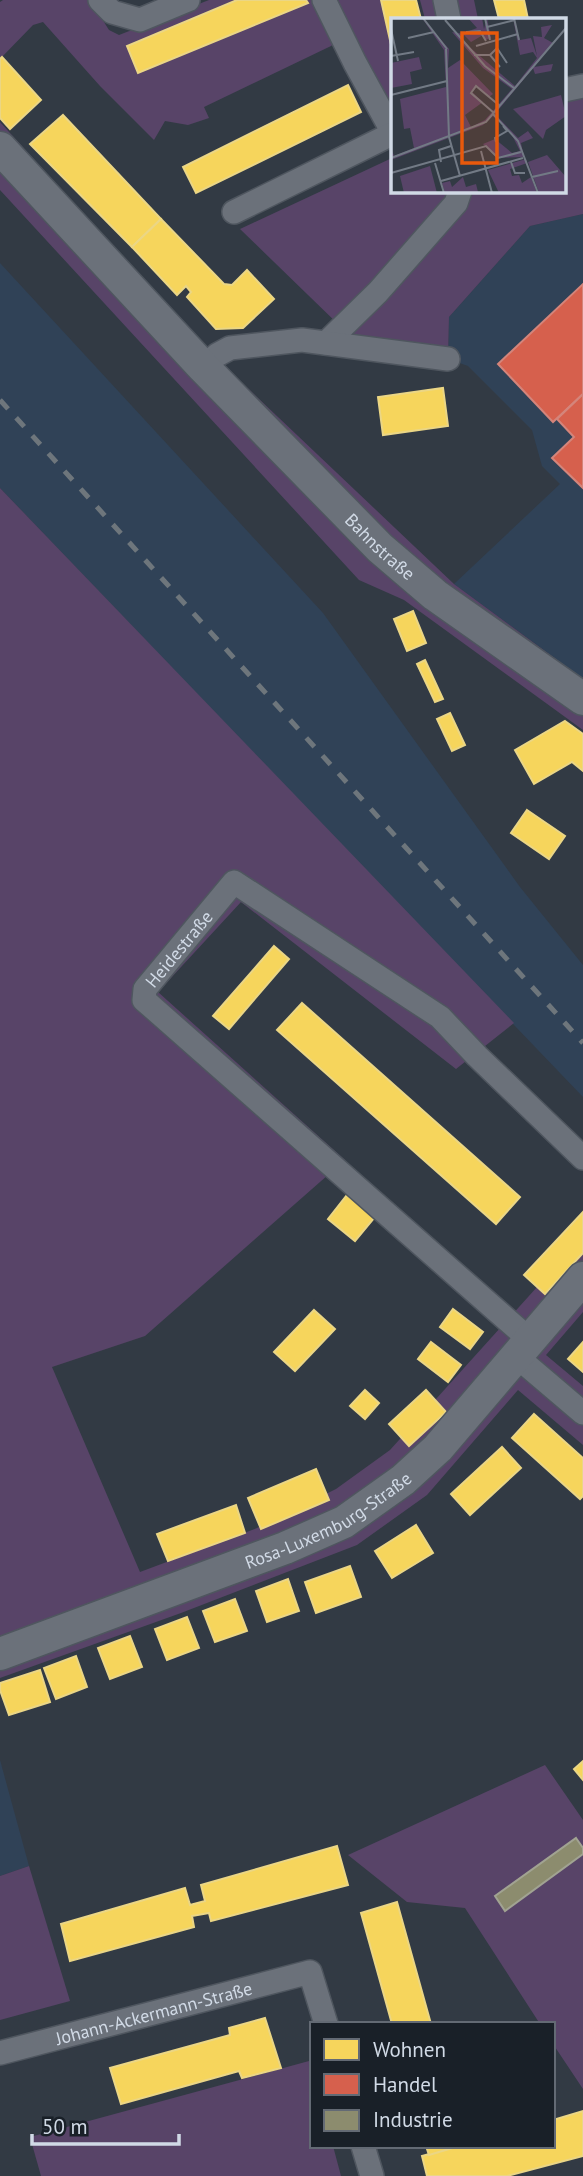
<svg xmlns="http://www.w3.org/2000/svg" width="583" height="2176" viewBox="0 0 583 2176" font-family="'PT Sans',sans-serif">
<rect width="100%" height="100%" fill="#323a44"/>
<g fill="#304257">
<path d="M583,214V679L454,584L560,484L542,466L532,430L468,366L448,359L449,317L530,226Z"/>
<path d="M0,263L323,613L520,887L583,965V1097L0,488Z"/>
<path d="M0,1760L29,1866L0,1876Z"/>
</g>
<g fill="#584468">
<path d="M3,0H90L109,30L119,35L209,0H320L338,40L331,46L204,107L209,118L188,125L165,121L154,140L100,86L43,22L33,25L0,59V2Z"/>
<path d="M338,0H381L392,49V115L390,116Z"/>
<path d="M420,0H474L478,19H425Z"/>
<path d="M583,98V214L530,226L449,317L448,359L326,343L341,327L240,229L392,158V191H564V102Z"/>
<path d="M0,122L199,342L454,584L583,679V730L404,600L359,580L0,190Z"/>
<path d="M0,488L514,1023L456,1069L241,902L158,992L345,1160L145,1336L52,1367L140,1572L257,1528L336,1489L390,1450L583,1236V1312L546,1355L583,1386V1445L518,1390L427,1495L357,1545L181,1613L0,1678Z"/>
<path d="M545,1765L583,1820V2089L553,2044V2024H540L465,1908L407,1902L348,1855Z"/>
<path d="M29,1866L70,2001L0,2020V1876Z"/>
<path d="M309,2061L312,2070V2146H333L341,2176H41L30,2137Z"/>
</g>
<g fill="#f6d55c" stroke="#ebd685" stroke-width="2">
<path d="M237,0H306L308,3L138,73L127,46Z"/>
<path d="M381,0H416L421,19H392V49Z"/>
<path d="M494,0H524L528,19H499Z"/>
<path d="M2,57L41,100L10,129L0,118V59Z"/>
<path d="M348,85L361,112L196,193L183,167Z"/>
<path d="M63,115L161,219L132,247L30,144Z"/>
<path d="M161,219L224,284L232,285L247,270L274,299L243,328L216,329L187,297L191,292L186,286L177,295L132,247Z"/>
<path d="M443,388L448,426L383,435L378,397Z"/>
<path d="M413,611L426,643L407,651L394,619Z"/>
<path d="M425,660L443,699L435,702L417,664Z"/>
<path d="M450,713L465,745L452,751L437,719Z"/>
<path d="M565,721L583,734V771L572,762L534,784L515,750Z"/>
<path d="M527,810L565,836L549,859L511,833Z"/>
<path d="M274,946L289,959L229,1029L213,1016Z"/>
<path d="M302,1003L520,1197L496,1224L277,1030Z"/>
<path d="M347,1195L375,1217L355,1241L328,1219Z"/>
<path d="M583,1212V1253L545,1294L524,1275Z"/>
<path d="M453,1309L483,1332L470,1349L440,1327Z"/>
<path d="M314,1310L335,1329L295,1371L274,1352Z"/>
<path d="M431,1342L461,1365L448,1382L418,1359Z"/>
<path d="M583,1342V1372L568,1359Z"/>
<path d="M365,1390L379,1403L365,1419L350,1406Z"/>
<path d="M426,1390L446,1412L409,1446L389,1424Z"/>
<path d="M534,1414L583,1458V1496L580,1499L512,1438Z"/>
<path d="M502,1447L521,1468L470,1515L451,1494Z"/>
<path d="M316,1469L329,1500L261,1529L248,1498Z"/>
<path d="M236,1505L245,1533L168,1561L157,1534Z"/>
<path d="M416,1525L433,1553L392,1578L375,1551Z"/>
<path d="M350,1566L361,1597L316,1613L305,1582Z"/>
<path d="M288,1579L299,1611L267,1622L256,1591Z"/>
<path d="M235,1599L247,1631L215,1642L203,1611Z"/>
<path d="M187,1617L199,1648L167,1660L155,1629Z"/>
<path d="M130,1636L142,1667L110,1679L98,1648Z"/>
<path d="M76,1656L87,1687L56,1699L44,1668Z"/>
<path d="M40,1670L50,1702L9,1715L0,1690V1683Z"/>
<path d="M583,1761V1780L574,1769Z"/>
<path d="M337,1846L348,1885L211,1921L209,1913L192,1916L194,1927L70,1961L61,1924L185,1888L190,1905L205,1901L201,1885Z"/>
<path d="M397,1902L431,2024H392L361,1913Z"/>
<path d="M265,2018L281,2068L242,2078L239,2071L121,2104L110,2068L230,2035L229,2028Z"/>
<path d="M583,2111V2156L507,2176H427L422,2156L459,2146H553V2120Z"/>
<path d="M426,2146H459L429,2155Z"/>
</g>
<g fill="#d6604d" stroke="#d4857b" stroke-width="2">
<path d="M583,284V394L553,422L498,364Z"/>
<path d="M583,394V488L552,458L574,437L557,419Z"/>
</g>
<path fill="#8c8c6e" stroke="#a1a392" stroke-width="2" d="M576,1838L583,1848V1854L505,1911L495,1896Z"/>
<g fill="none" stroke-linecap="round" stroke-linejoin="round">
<g stroke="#4f565f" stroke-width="26">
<g id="street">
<path d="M100,0L112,12L140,20L188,0"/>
<path d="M324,0L355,63L392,131"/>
<path d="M445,0L449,19"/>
<path d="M564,90L583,86"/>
<path d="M234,212L392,134"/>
<path d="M326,343L378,292L456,203L460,191"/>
<path d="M203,367L217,355L230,348L302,340L448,359"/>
<path id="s1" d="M530,1340L144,1000L145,989L234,882L440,1017L477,1056L583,1158"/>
<path d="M516,1356L583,1413"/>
<path id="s2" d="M0,2053L310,1972L326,2024"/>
<path d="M363,2146L372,2176"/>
</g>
</g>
<g stroke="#4f565f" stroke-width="35">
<g id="secondary">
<path id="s3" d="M0,148L203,367L380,548L435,595L583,699"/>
<path id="s4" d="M0,1654L285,1548L344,1522L403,1480L438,1448L583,1278"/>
</g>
</g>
<use href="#street" stroke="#6b717a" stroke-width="23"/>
<use href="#secondary" stroke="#6b717a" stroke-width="32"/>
<path stroke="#6e767c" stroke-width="5" stroke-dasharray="12 12" stroke-linecap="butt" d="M0,400L583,1043"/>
</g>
<g text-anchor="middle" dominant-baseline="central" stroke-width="7" stroke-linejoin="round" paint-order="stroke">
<g font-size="18" fill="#d1dae6" stroke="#192028">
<text stroke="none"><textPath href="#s3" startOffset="551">Bahnstraße</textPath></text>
<text stroke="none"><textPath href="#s1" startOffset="578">Heidestraße</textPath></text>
<text stroke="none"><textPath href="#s4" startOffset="355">Rosa-Luxemburg-Straße</textPath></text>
<text stroke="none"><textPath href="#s2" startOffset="159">Johann-Ackermann-Straße</textPath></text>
</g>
</g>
<g transform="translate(391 18)">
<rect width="175" height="175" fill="#323a44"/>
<path d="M31,0L58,31L57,50L69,42L102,76L98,79L86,69L81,74L92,84L74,97L80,109L94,102L121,71L92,50L61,14L79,17L78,13L86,10L77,0H91L93,11L96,0L100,20L94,22L92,17L80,24L73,17L69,21L124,68L146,40L142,34L129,37L122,0L129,22L140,20L146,38L142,18L151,19L150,9L161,7L153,20L162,25L143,49L162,46L160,53L144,56L142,50L104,96L127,120L137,113L142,120L130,125L133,139L106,140L92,126L104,121L121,135L129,133L119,113L102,98L92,107L0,142V130L3,138L23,130L19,110L13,111L9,81L55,69L53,32ZM28,39L31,51L19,54L21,66L0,70V45ZM170,77L175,98L155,112L152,121L122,91ZM156,137L175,159V175H148L137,144ZM135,141L136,145L119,151L121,158L128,157L131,165L140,159L146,175H108L97,152ZM39,148L46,175H13L9,158ZM72,159L75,169L85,166L87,174L54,175L51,165L59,163L61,169Z" fill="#584468"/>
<path fill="none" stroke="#727a85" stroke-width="2" d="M32,0L56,31M94,0L99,22M123,0L128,22M54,2L94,48L123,70M96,9L124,2M0,11L7,43M75,14L89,13L95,23M17,20L43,14M85,28L127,16M55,31L58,119L69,158M83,37H99L109,49M99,37L106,30L116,45M0,38L23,34M0,77L56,63M103,95L80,75L85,68L109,88M102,96L127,123L147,175M105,124L104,120L116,113L112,108M90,133L101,175M0,140L95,104L175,10M50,144L48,132L60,128M120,144L124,155H134M44,145L53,175M0,155L95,128L107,140L130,134M141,159L167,153M50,163L132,140"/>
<path fill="#e8590c" fill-opacity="0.15" stroke="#e8590c" stroke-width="3.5" d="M71,15H106V145H71Z"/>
<rect width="175" height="175" fill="none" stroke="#d1dae6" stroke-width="3.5"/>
</g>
<rect x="310" y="2022" width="245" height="126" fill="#192028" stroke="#636a74" stroke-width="2"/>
<rect x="324" y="2039" width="35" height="21" fill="#f6d55c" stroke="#636a74" stroke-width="2"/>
<text x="373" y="2057" font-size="21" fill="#d1dae6">Wohnen</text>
<rect x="324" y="2074" width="35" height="21" fill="#d6604d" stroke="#636a74" stroke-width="2"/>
<text x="373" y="2092" font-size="21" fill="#d1dae6">Handel</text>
<rect x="324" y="2110" width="35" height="21" fill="#8c8c6e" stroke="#636a74" stroke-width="2"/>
<text x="373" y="2127" font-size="21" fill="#d1dae6">Industrie</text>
<path d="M32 2134v10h147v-10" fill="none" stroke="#d1dae6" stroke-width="3.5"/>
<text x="42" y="2134" font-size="21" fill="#d1dae6" stroke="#192028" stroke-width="5" paint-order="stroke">50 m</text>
</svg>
